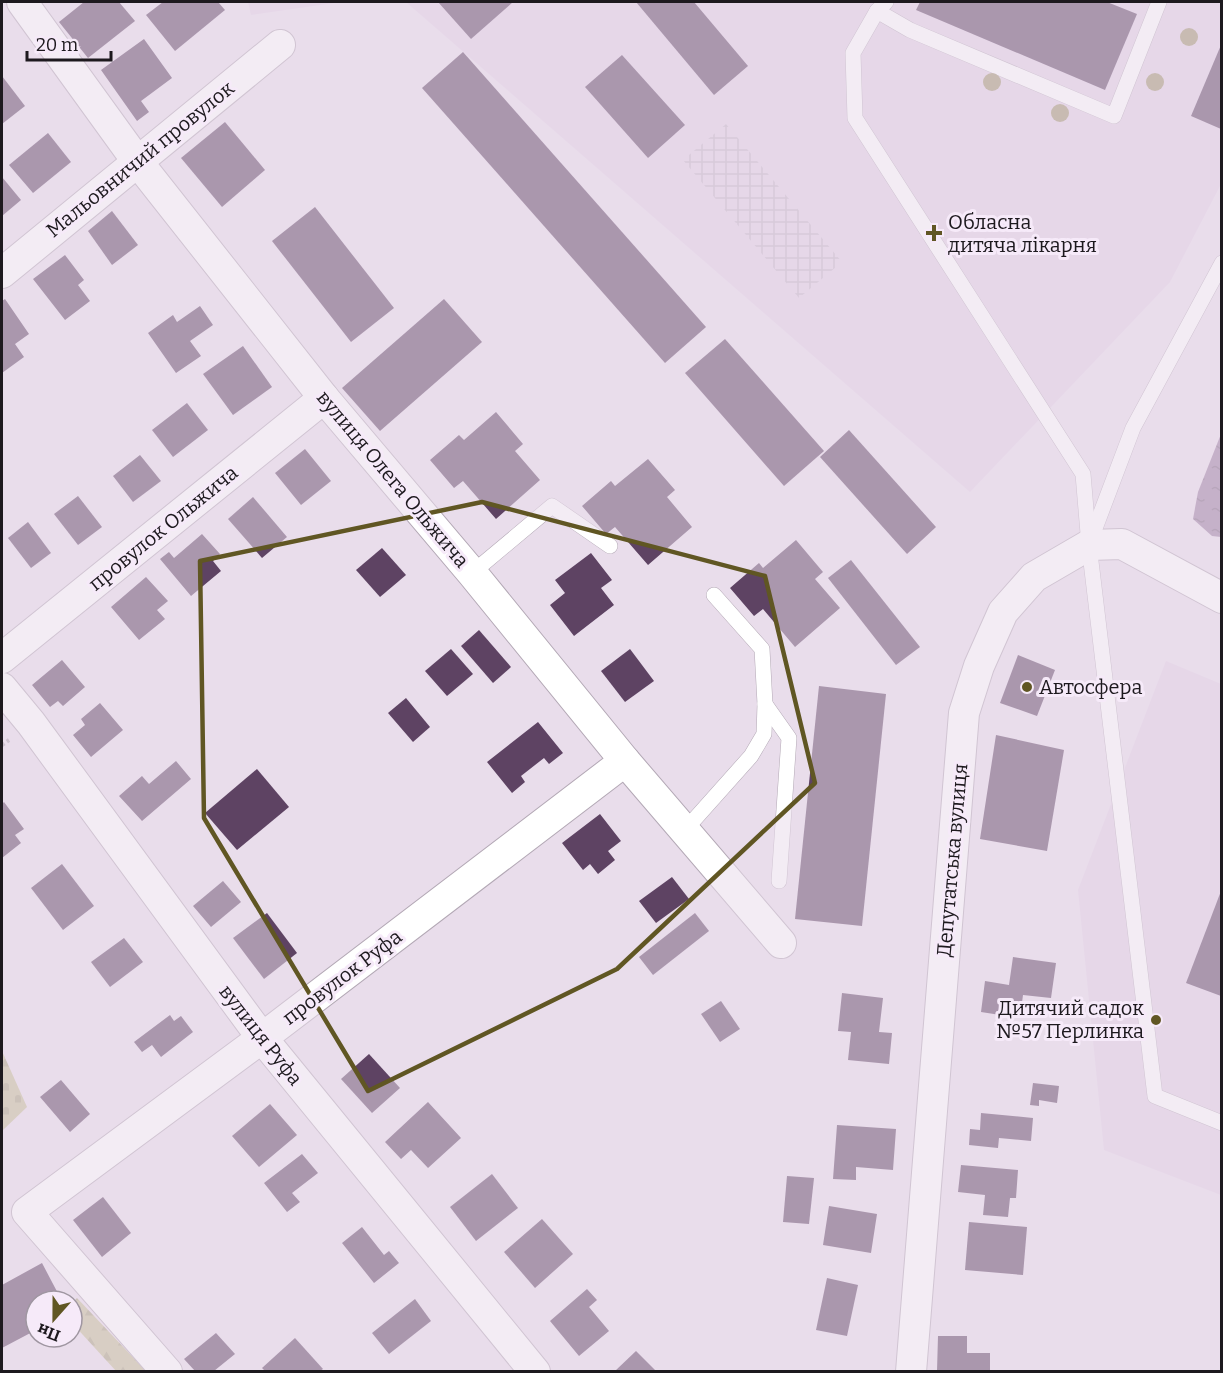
<svg xmlns="http://www.w3.org/2000/svg" width="1223" height="1373" viewBox="0 0 1223 1373" font-family="Bitter,serif">
<defs>
<pattern id="industrial-grid" width="8" height="8" patternUnits="userSpaceOnUse" patternTransform="scale(1.5)"><rect width="8" height="8" fill="#e2d1e5"/><path d="M0 4h8M4 0v8" fill="none" stroke="#c1b3c4"/></pattern>
<pattern id="forest-firs" width="22" height="20" patternUnits="userSpaceOnUse" patternTransform="scale(1.5)"><rect width="22" height="20" fill="#c4bd94"/><path d="M5 1l3.5 6h-7zM16 11l3.5 6h-7z" fill="#a8a27f"/></pattern>
<pattern id="cemetery-stones" width="16" height="16" patternUnits="userSpaceOnUse" patternTransform="scale(1.5)"><rect width="16" height="16" fill="#c4bd94"/><path d="M2 7V4a2 2 0 0 1 4 0v3zM10 15v-3a2 2 0 0 1 4 0v3z" fill="#a8a27f"/></pattern>
<pattern id="water-ripples" width="26" height="14" patternUnits="userSpaceOnUse" patternTransform="scale(1.5)"><rect width="26" height="14" fill="#9a7ca0"/><path d="M2 4q2-2 4 0t4 0M15 11q2-2 4 0t4 0" fill="none" stroke="#7d6582"/></pattern>
</defs>
<rect width="100%" height="100%" fill="#e9ddeb"/>
<g fill="#e2d1e5">
<path d="M248,2H341L251,15Z"/>
<path d="M406,2H1221V184L1170,282L970,492Z"/>
<path d="M1166,661L1221,684V1195L1104,1150L1078,890Z"/>
</g>
<path fill="url(#industrial-grid)" d="M726,124L842,262L799,298L683,160Z"/>
<path fill="url(#forest-firs)" d="M77,1298L146,1371H116L72,1323V1303Z"/>
<path fill="url(#cemetery-stones)" d="M2,1051L27,1107L2,1131Z"/>
<path fill="url(#water-ripples)" d="M1221,434V537L1212,536L1193,519L1198,492Z"/>
<g fill="#5e4363">
<path d="M84,2H119L135,21L88,58L59,22Z"/>
<path d="M163,2H218L225,10L175,51L146,15Z"/>
<path d="M438,2H513L471,39Z"/>
<path d="M636,2H694L748,66L714,95Z"/>
<path d="M920,2H1107L1137,14L1105,90L916,10Z"/>
<path d="M144,39L172,78L141,101L149,112L137,121L101,70Z"/>
<path d="M1221,45V129L1191,116Z"/>
<path d="M463,52L706,327L665,363L422,88Z"/>
<path d="M622,55L685,125L648,158L585,87Z"/>
<path d="M2,76L25,106L2,124Z"/>
<path d="M225,122L265,170L222,207L181,158Z"/>
<path d="M48,133L71,162L33,193L9,165Z"/>
<path d="M2,177L21,200L2,216Z"/>
<path d="M315,207L394,308L351,342L272,241Z"/>
<path d="M112,211L138,245L112,265L88,231Z"/>
<path d="M65,255L84,280L78,285L90,301L65,320L33,279Z"/>
<path d="M5,299L29,334L15,344L24,357L2,373V301Z"/>
<path d="M444,299L482,342L380,431L342,388Z"/>
<path d="M200,306L213,325L190,341L201,356L176,373L148,333L173,315L177,322Z"/>
<path d="M725,339L824,451L784,486L685,373Z"/>
<path d="M243,346L272,387L233,415L203,374Z"/>
<path d="M187,403L208,430L173,457L152,430Z"/>
<path d="M496,412L523,444L515,451L540,480L496,519L463,481L454,488L430,460L459,435L464,440Z"/>
<path d="M849,430L936,527L907,554L820,457Z"/>
<path d="M305,449L331,481L301,505L275,473Z"/>
<path d="M140,455L161,481L133,502L113,476Z"/>
<path d="M648,459L675,490L667,497L692,527L648,565L615,527L606,534L582,506L611,481L615,486Z"/>
<path d="M78,496L102,527L78,545L54,514Z"/>
<path d="M253,497L287,537L262,558L228,519Z"/>
<path d="M28,522L51,553L31,568L8,538Z"/>
<path d="M202,534L220,554L213,561L221,571L191,596L160,559L169,552L174,558Z"/>
<path d="M796,540L823,572L815,579L840,608L795,647L763,609L754,616L730,588L759,563L763,568Z"/>
<path d="M382,548L406,575L380,597L356,570Z"/>
<path d="M591,553L612,580L601,588L614,605L574,636L550,605L565,593L555,580Z"/>
<path d="M851,560L920,647L896,665L828,578Z"/>
<path d="M146,577L168,601L157,610L165,619L139,640L111,607Z"/>
<path d="M479,630L511,667L493,683L461,646Z"/>
<path d="M451,649L473,674L447,696L425,671Z"/>
<path d="M630,649L654,681L625,702L601,671Z"/>
<path d="M1018,655L1055,670L1037,716L1000,703Z"/>
<path d="M62,660L85,687L63,706L58,701L50,707L32,685Z"/>
<path d="M819,686L886,694L862,926L795,919Z"/>
<path d="M406,698L430,727L413,742L388,713Z"/>
<path d="M100,703L123,730L91,757L73,735L85,725L81,719Z"/>
<path d="M538,722L563,753L549,764L544,758L521,776L525,782L512,793L487,762Z"/>
<path d="M996,735L1064,750L1047,851L980,839Z"/>
<path d="M176,761L191,779L142,821L119,796L142,776L149,784Z"/>
<path d="M257,769L289,807L237,850L205,813Z"/>
<path d="M4,802L24,829L15,835L21,843L2,858V804Z"/>
<path d="M600,814L621,841L608,851L615,860L598,874L590,864L583,870L562,843Z"/>
<path d="M62,864L94,906L63,930L31,888Z"/>
<path d="M672,877L689,899L656,923L639,901Z"/>
<path d="M223,881L241,902L211,927L193,906Z"/>
<path d="M1221,891V996L1186,983Z"/>
<path d="M267,913L297,953L264,979L233,938Z"/>
<path d="M695,913L709,931L653,975L639,957Z"/>
<path d="M124,938L143,962L110,987L91,962Z"/>
<path d="M1013,957L1056,963L1051,998L1023,995L1020,1018L981,1012L985,981L1009,985Z"/>
<path d="M842,993L883,998L879,1032L892,1033L889,1064L848,1060L851,1032L838,1031Z"/>
<path d="M721,1001L740,1029L720,1042L701,1014Z"/>
<path d="M170,1015L174,1021L181,1016L193,1032L161,1057L152,1045L142,1052L134,1042Z"/>
<path d="M369,1054L400,1088L372,1113L341,1079Z"/>
<path d="M61,1080L90,1114L70,1132L40,1097Z"/>
<path d="M1033,1083L1059,1086L1057,1103L1039,1100V1106L1030,1105Z"/>
<path d="M428,1102L461,1138L428,1168L411,1150L401,1159L385,1142Z"/>
<path d="M270,1104L297,1135L259,1167L232,1136Z"/>
<path d="M981,1113L1033,1118L1031,1141L999,1138L998,1148L969,1145L970,1129L980,1130Z"/>
<path d="M837,1125L896,1129L893,1170L856,1167V1180L833,1179Z"/>
<path d="M302,1154L318,1173L292,1193L300,1202L287,1212L264,1183Z"/>
<path d="M961,1165L1018,1170L1016,1198H1010L1008,1217L983,1215L985,1195L958,1192Z"/>
<path d="M492,1174L518,1208L476,1241L450,1207Z"/>
<path d="M787,1176L814,1178L809,1224L783,1222Z"/>
<path d="M103,1197L131,1233L102,1257L73,1220Z"/>
<path d="M829,1206L877,1214L871,1253L823,1245Z"/>
<path d="M542,1219L573,1254L535,1288L504,1252Z"/>
<path d="M969,1222L1027,1227L1023,1275L965,1270Z"/>
<path d="M362,1227L384,1255L389,1251L399,1263L374,1283L342,1243Z"/>
<path d="M42,1263L62,1301H36V1330L2,1348V1285Z"/>
<path d="M827,1278L858,1285L847,1336L816,1330Z"/>
<path d="M587,1289L597,1300L589,1307L609,1331L579,1356L550,1321Z"/>
<path d="M415,1299L431,1321L389,1354L372,1333Z"/>
<path d="M216,1333L235,1354L214,1371H195L184,1359Z"/>
<path d="M938,1336H967V1353H990V1371H937Z"/>
<path d="M295,1338L323,1369L320,1371H265L262,1368Z"/>
<path d="M636,1351L656,1371H615Z"/>
</g>
<g fill="none" stroke-linecap="round" stroke-linejoin="round">
<g stroke="#b3a8b5" stroke-width="16">
<g id="lane">
<path d="M886,2L877,11L853,53L855,118L1083,474L1089,545L1155,1096L1222,1123"/>
<path d="M877,11L910,30L1114,116L1159,2"/>
<path d="M1091,539L1133,428L1222,263"/>
<path d="M472,573L552,506L610,546"/>
<path d="M765,704L789,738L779,881"/>
<path d="M685,830L751,756L764,734L765,704L762,649L714,595"/>
</g>
</g>
<g stroke="#b3a8b5" stroke-width="32">
<g id="street">
<path d="M22,2L137,161L324,398L472,573L625,761L781,943"/>
<path d="M2,273L280,45"/>
<path d="M2,658L324,398"/>
<path d="M2,688L31,723L262,1038L535,1372"/>
<path d="M167,1372L27,1212L262,1038L625,761"/>
<path d="M911,1372L964,713L979,666L1003,612L1034,577L1089,545L1122,544L1222,598"/>
</g>
</g>
<path stroke="#aca2ad" stroke-width="4" stroke-dasharray="3 3" stroke-linecap="butt" d="M2,745L9,740"/>
<use href="#lane" stroke="#fff" stroke-width="15"/>
<use href="#street" stroke="#fff" stroke-width="30"/>
</g>
<g fill="#a0936d">
<circle cx="1189" cy="37" r="9"/>
<circle cx="992" cy="82" r="9"/>
<circle cx="1155" cy="82" r="9"/>
<circle cx="1060" cy="113" r="9"/>
</g>
<path d="M0 0H1223V1373H0ZM482,502L765,576L815,783L617,969L368,1091L204,818L200,561Z" fill="#e9ddeb" fill-opacity=".55" fill-rule="evenodd"/>
<path fill="none" stroke="#605623" stroke-width="4.5" stroke-linejoin="round" d="M482,502L765,576L815,783L617,969L368,1091L204,818L200,561Z"/>
<g fill="#605623" stroke="#f6eaf9" stroke-width="2">
<path d="M931 224h6v6h6v6h-6v6h-6v-6h-6v-6h6z"/>
<circle cx="1027" cy="687" r="6"/>
<circle cx="1156" cy="1020" r="6"/>
</g>
<g text-anchor="middle" dominant-baseline="central" stroke-width="6" stroke-linejoin="round" paint-order="stroke">
<g font-size="20" fill="#1d191e" stroke="#f6eaf9">
<text transform="translate(140 159) rotate(-39)">Мальовничий провулок</text>
<text transform="translate(393 479) rotate(50)">вулиця Олега Ольжича</text>
<text transform="translate(163 528) rotate(-39)">провулок Ольжича</text>
<text transform="translate(952 860) rotate(-85)">Депутатська вулиця</text>
<text transform="translate(342 977) rotate(-37)">провулок Руфа</text>
<text transform="translate(261 1035) rotate(52)">вулиця Руфа</text>
</g>
<g font-size="20" fill="#1d191e" stroke="#f6eaf9" text-anchor="start">
<text x="948" y="222">Обласна<tspan x="948" dy="23">дитяча лікарня</tspan></text>
<text x="1039" y="687">Автосфера</text>
<text x="1144" y="1008" text-anchor="end">Дитячий садок<tspan x="1144" dy="23">№57 Перлинка</tspan></text>
</g>
</g>
<rect width="1223" height="1373" fill="none" stroke="#1d191e" stroke-width="6"/>
<g transform="translate(54 1319) rotate(201)"><circle r="28" fill="#f6eaf9" stroke="#9f96a1" stroke-width="1.5"/>
<path d="M0-4.5L10 22L0 15L-10 22Z" fill="#605623"/>
<text y="-9" font-size="16" font-weight="bold" text-anchor="middle" fill="#1d191e">Пн</text>
</g>
<path d="M27 51v9h84v-9" fill="none" stroke="#1d191e" stroke-width="3"/>
<text x="36" y="51" font-size="18" fill="#1d191e" stroke="#f6eaf9" stroke-width="4.5" paint-order="stroke">20 m</text>
</svg>
